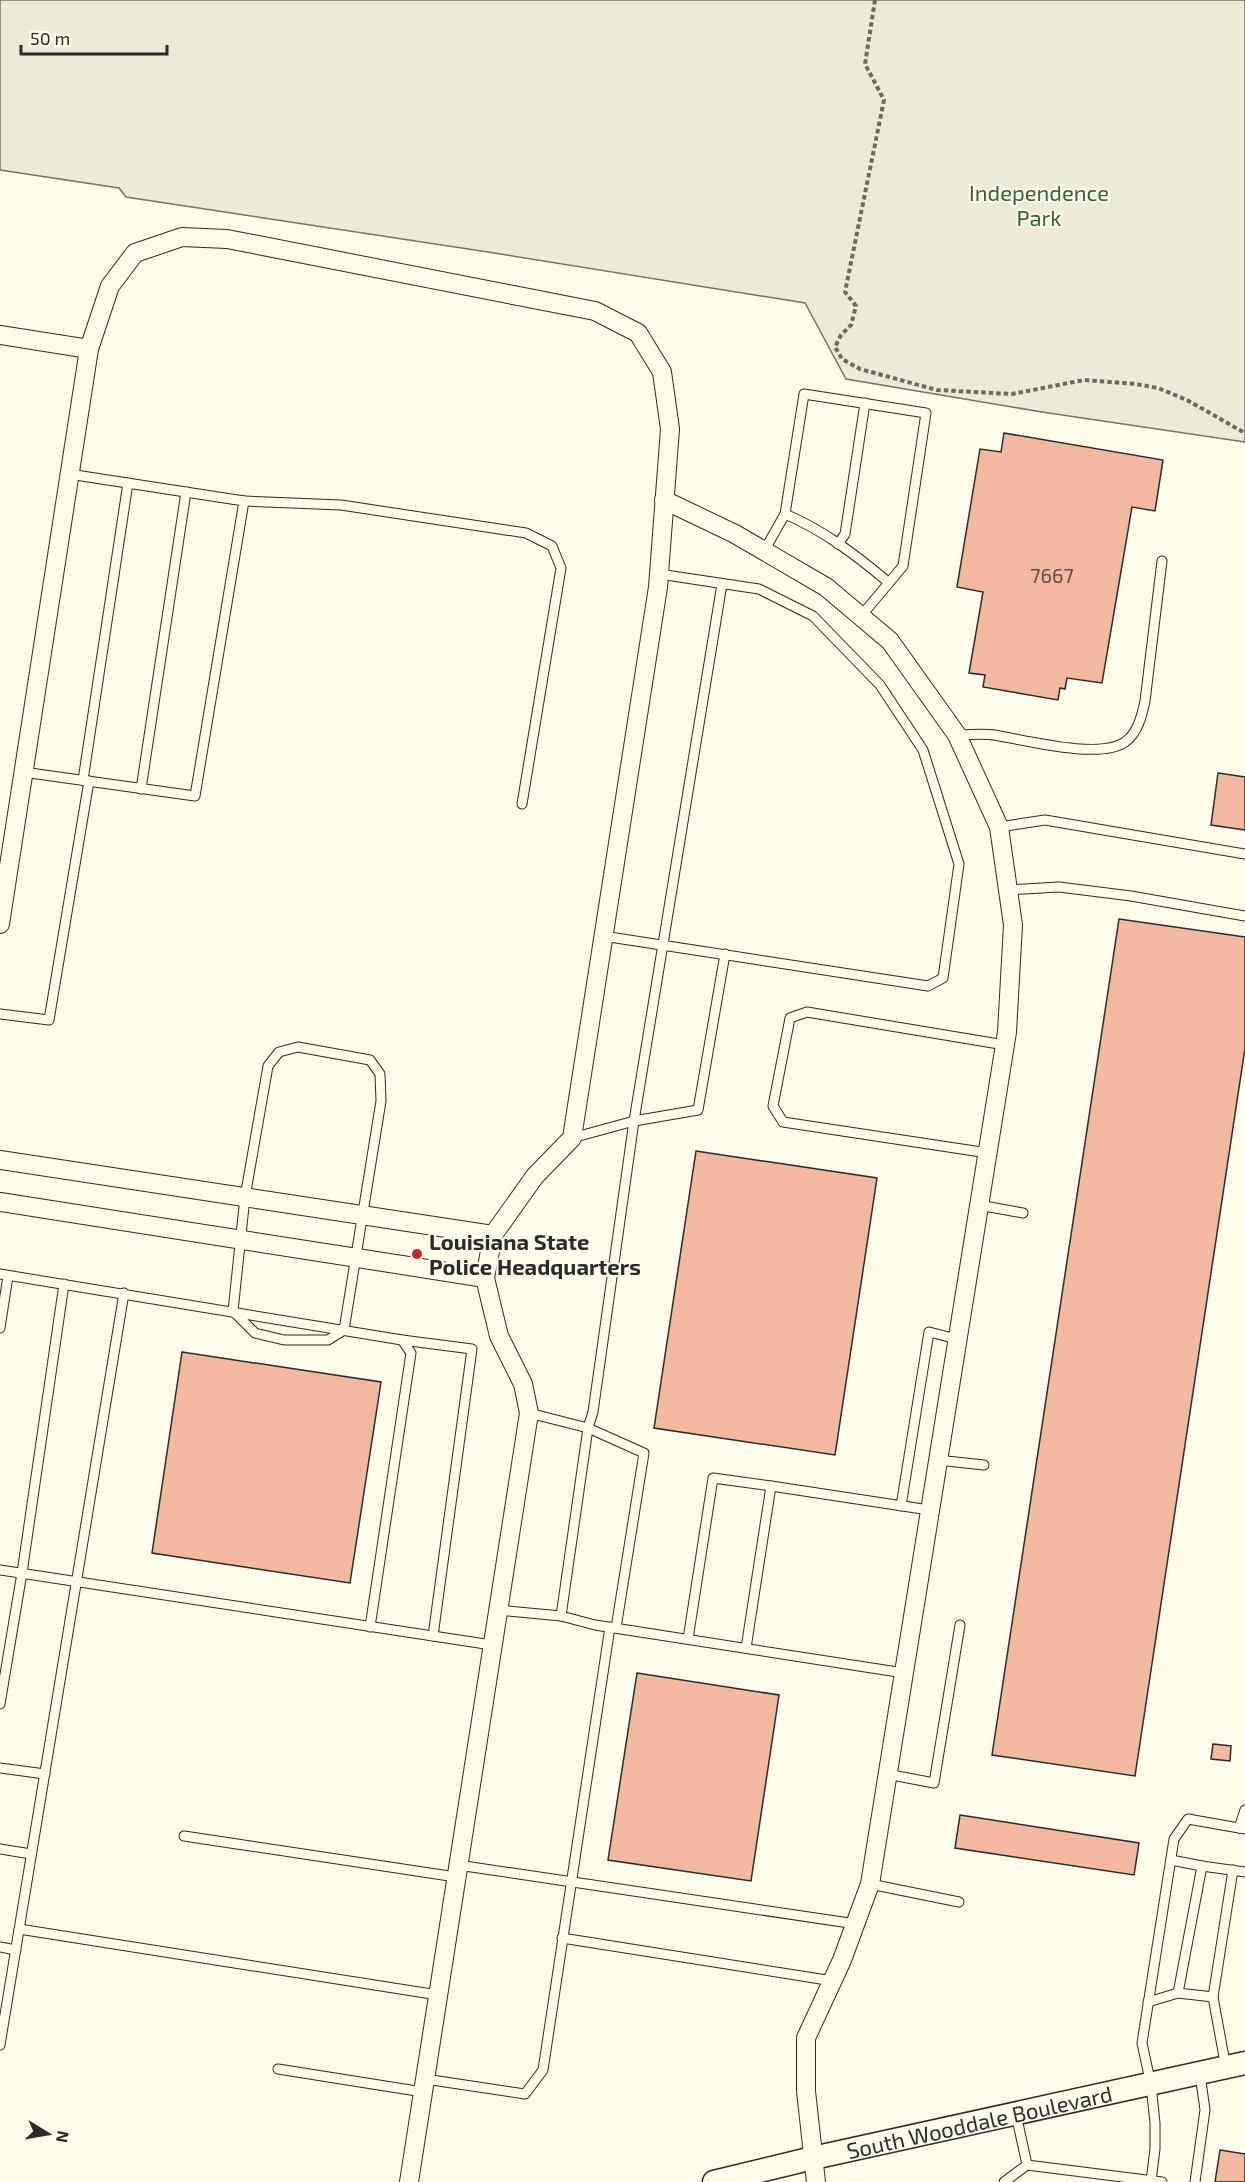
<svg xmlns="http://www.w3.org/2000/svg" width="1245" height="2182" viewBox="0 0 1245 2182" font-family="'Exo 2',sans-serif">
<rect width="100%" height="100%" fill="#fdfbea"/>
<path fill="#ecebdb" stroke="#74746e" stroke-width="1.5" d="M0,0H1245V442L1042,412L846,379L805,303L488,252L126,197L119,188L0,170Z"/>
<g fill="#f2b8a0" stroke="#2b2b2b" stroke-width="1.5">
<path d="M1004,433L1163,460L1155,511L1132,507L1102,683L1067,678L1065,689L1060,688L1058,700L983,687L985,675L969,673L983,592L957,587L980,449L1001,452Z"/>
<path d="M1218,773L1245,777V830L1211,825Z"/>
<path d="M1119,919L1245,937V1048L1135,1776L992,1755Z"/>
<path d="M696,1151L877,1178L835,1455L654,1428Z"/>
<path d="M182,1352L381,1382L350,1583L152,1553Z"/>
<path d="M637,1673L779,1695L751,1881L608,1860Z"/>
<path d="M1213,1744L1231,1746L1230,1761L1211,1759Z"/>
<path d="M960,1815L1139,1843L1134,1875L955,1848Z"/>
<path d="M1220,2150L1245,2154V2182H1215Z"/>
</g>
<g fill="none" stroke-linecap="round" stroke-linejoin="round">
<g stroke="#2b2b2b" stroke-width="11">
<g id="service">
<path d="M244,501L341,505L526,533L552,546L561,568L522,804"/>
<path d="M785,514C823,530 856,555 888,582"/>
<path d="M838,544L845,534L865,403"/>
<path d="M764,551L785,514L804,394L926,413L903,566L861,616"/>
<path d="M722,584L634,1121L698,1110L725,954"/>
<path d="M957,735C969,735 983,733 994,735C1025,740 1100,760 1125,742C1138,733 1142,715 1145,701L1162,561"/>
<path d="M23,772L195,796L244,501L69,474"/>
<path d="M83,780L128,483"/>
<path d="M141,789L186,492"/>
<path d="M999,827L1045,820L1245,854"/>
<path d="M1008,890L1059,887L1131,896L1245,916"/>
<path d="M603,936L928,986L943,978L959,864L923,750L880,685L813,616L759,589L659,574"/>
<path d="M0,1014L49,1020L89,781"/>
<path d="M298,1047L370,1060L380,1074L381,1101L344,1330L328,1340H284L255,1333L233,1311L245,1197L268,1066L279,1052Z"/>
<path d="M988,1153L783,1122L773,1106L790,1018L807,1012L1005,1045"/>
<path d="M979,1205L1023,1213"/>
<path d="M0,1274L402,1340L411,1353L370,1627"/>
<path d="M0,1328L8,1276"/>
<path d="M402,1340L472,1349L433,1636"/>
<path d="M529,1413L588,1428L593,1412L634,1121L572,1138"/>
<path d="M937,1460L984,1465"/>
<path d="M901,1506L929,1332L957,1339"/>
<path d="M0,1570L492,1645"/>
<path d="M498,1610L561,1616"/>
<path d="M616,1628L644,1453L588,1428L561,1616L595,1625L904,1673"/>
<path d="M688,1639L713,1478L771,1486"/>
<path d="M746,1648L771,1486L929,1510"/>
<path d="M0,1704L22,1573L64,1284"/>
<path d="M0,1768L45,1774"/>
<path d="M887,1774L934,1783L960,1625"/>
<path d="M1239,1828L1245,1810"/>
<path d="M184,1836L456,1877"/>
<path d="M0,1849L31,1854"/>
<path d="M1171,1860L1202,1866"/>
<path d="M458,1865L856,1924"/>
<path d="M870,1884L959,1902"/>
<path d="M19,1929L438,1995"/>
<path d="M562,1938L833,1981"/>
<path d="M0,1947L16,1950"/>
<path d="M1213,1997L1233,1870"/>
<path d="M1148,2002L1178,1993"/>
<path d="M0,2045L124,1293"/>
<path d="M1226,2068L1213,1997L1178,1993L1202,1866L1245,1872"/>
<path d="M278,2069L423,2092"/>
<path d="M425,2079L525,2094L543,2070L610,1627"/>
<path d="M1016,2114L1027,2165"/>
<path d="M1151,2181L1155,2149V2123L1151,2085L1142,2043L1174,1839L1188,1819L1245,1829"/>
<path d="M1004,2182L1027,2165L1162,2182"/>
<path d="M1195,2182L1205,2110L1200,2074"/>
</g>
</g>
<g stroke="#2b2b2b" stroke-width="20">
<g id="minor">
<path d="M0,335L89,349"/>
<path d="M664,500L735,534L826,587L890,641L957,735L999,827L1013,925L1007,1032L870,1884L842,1960L806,2038V2091L816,2182"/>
<path d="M0,924L89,349L110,286L135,253L182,237L227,239L595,311L638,333L662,372L670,429L658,587L572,1138L535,1176L493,1235L485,1278L499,1336L523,1384L529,1413L409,2182"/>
<path d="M0,1160L493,1235"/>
<path d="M0,1202L485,1278"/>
</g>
</g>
<g stroke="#2b2b2b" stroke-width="25">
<g id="tertiary">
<path id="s1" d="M714,2182L813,2158L1245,2063"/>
</g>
</g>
<path stroke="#6a6964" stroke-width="4" stroke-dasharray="4.5 3" stroke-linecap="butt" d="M875,0L865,64L884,100L845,292L856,306L851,325L841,335L835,347L842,359L860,369L937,390L1012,394L1084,380L1136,384L1158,388L1187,400L1245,433"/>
<use href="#service" stroke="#fdfbea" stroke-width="9"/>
<use href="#minor" stroke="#fdfbea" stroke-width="18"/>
<use href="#tertiary" stroke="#fdfbea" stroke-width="22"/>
</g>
<circle fill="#c62828" stroke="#fdfbea" stroke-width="2" cx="417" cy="1254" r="6"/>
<g text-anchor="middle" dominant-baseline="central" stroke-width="4.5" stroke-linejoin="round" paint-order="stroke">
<g font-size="20" fill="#5d4e48">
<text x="1052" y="575">7667</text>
</g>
<g font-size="22" fill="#34623c" stroke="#fdfbea">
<text x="1039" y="192">Independence<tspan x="1039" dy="25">Park</tspan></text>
</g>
<g font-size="22" font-weight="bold" fill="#2b2b2b" stroke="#fdfbea" text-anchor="start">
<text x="429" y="1241">Louisiana State<tspan x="429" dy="25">Police Headquarters</tspan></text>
</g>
<g font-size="22" fill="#2b2b2b" stroke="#fdfbea">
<text stroke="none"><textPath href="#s1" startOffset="272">South Wooddale Boulevard</textPath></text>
</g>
</g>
<g transform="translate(48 2134) rotate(101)" stroke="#fdfbea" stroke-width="4.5" paint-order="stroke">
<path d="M0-4.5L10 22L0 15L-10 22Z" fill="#2b2b2b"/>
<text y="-9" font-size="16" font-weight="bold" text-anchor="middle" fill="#2b2b2b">N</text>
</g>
<path d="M21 45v9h146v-9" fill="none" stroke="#2b2b2b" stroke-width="3"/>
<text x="30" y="45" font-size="18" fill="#2b2b2b" stroke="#fdfbea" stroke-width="4.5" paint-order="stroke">50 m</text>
</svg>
